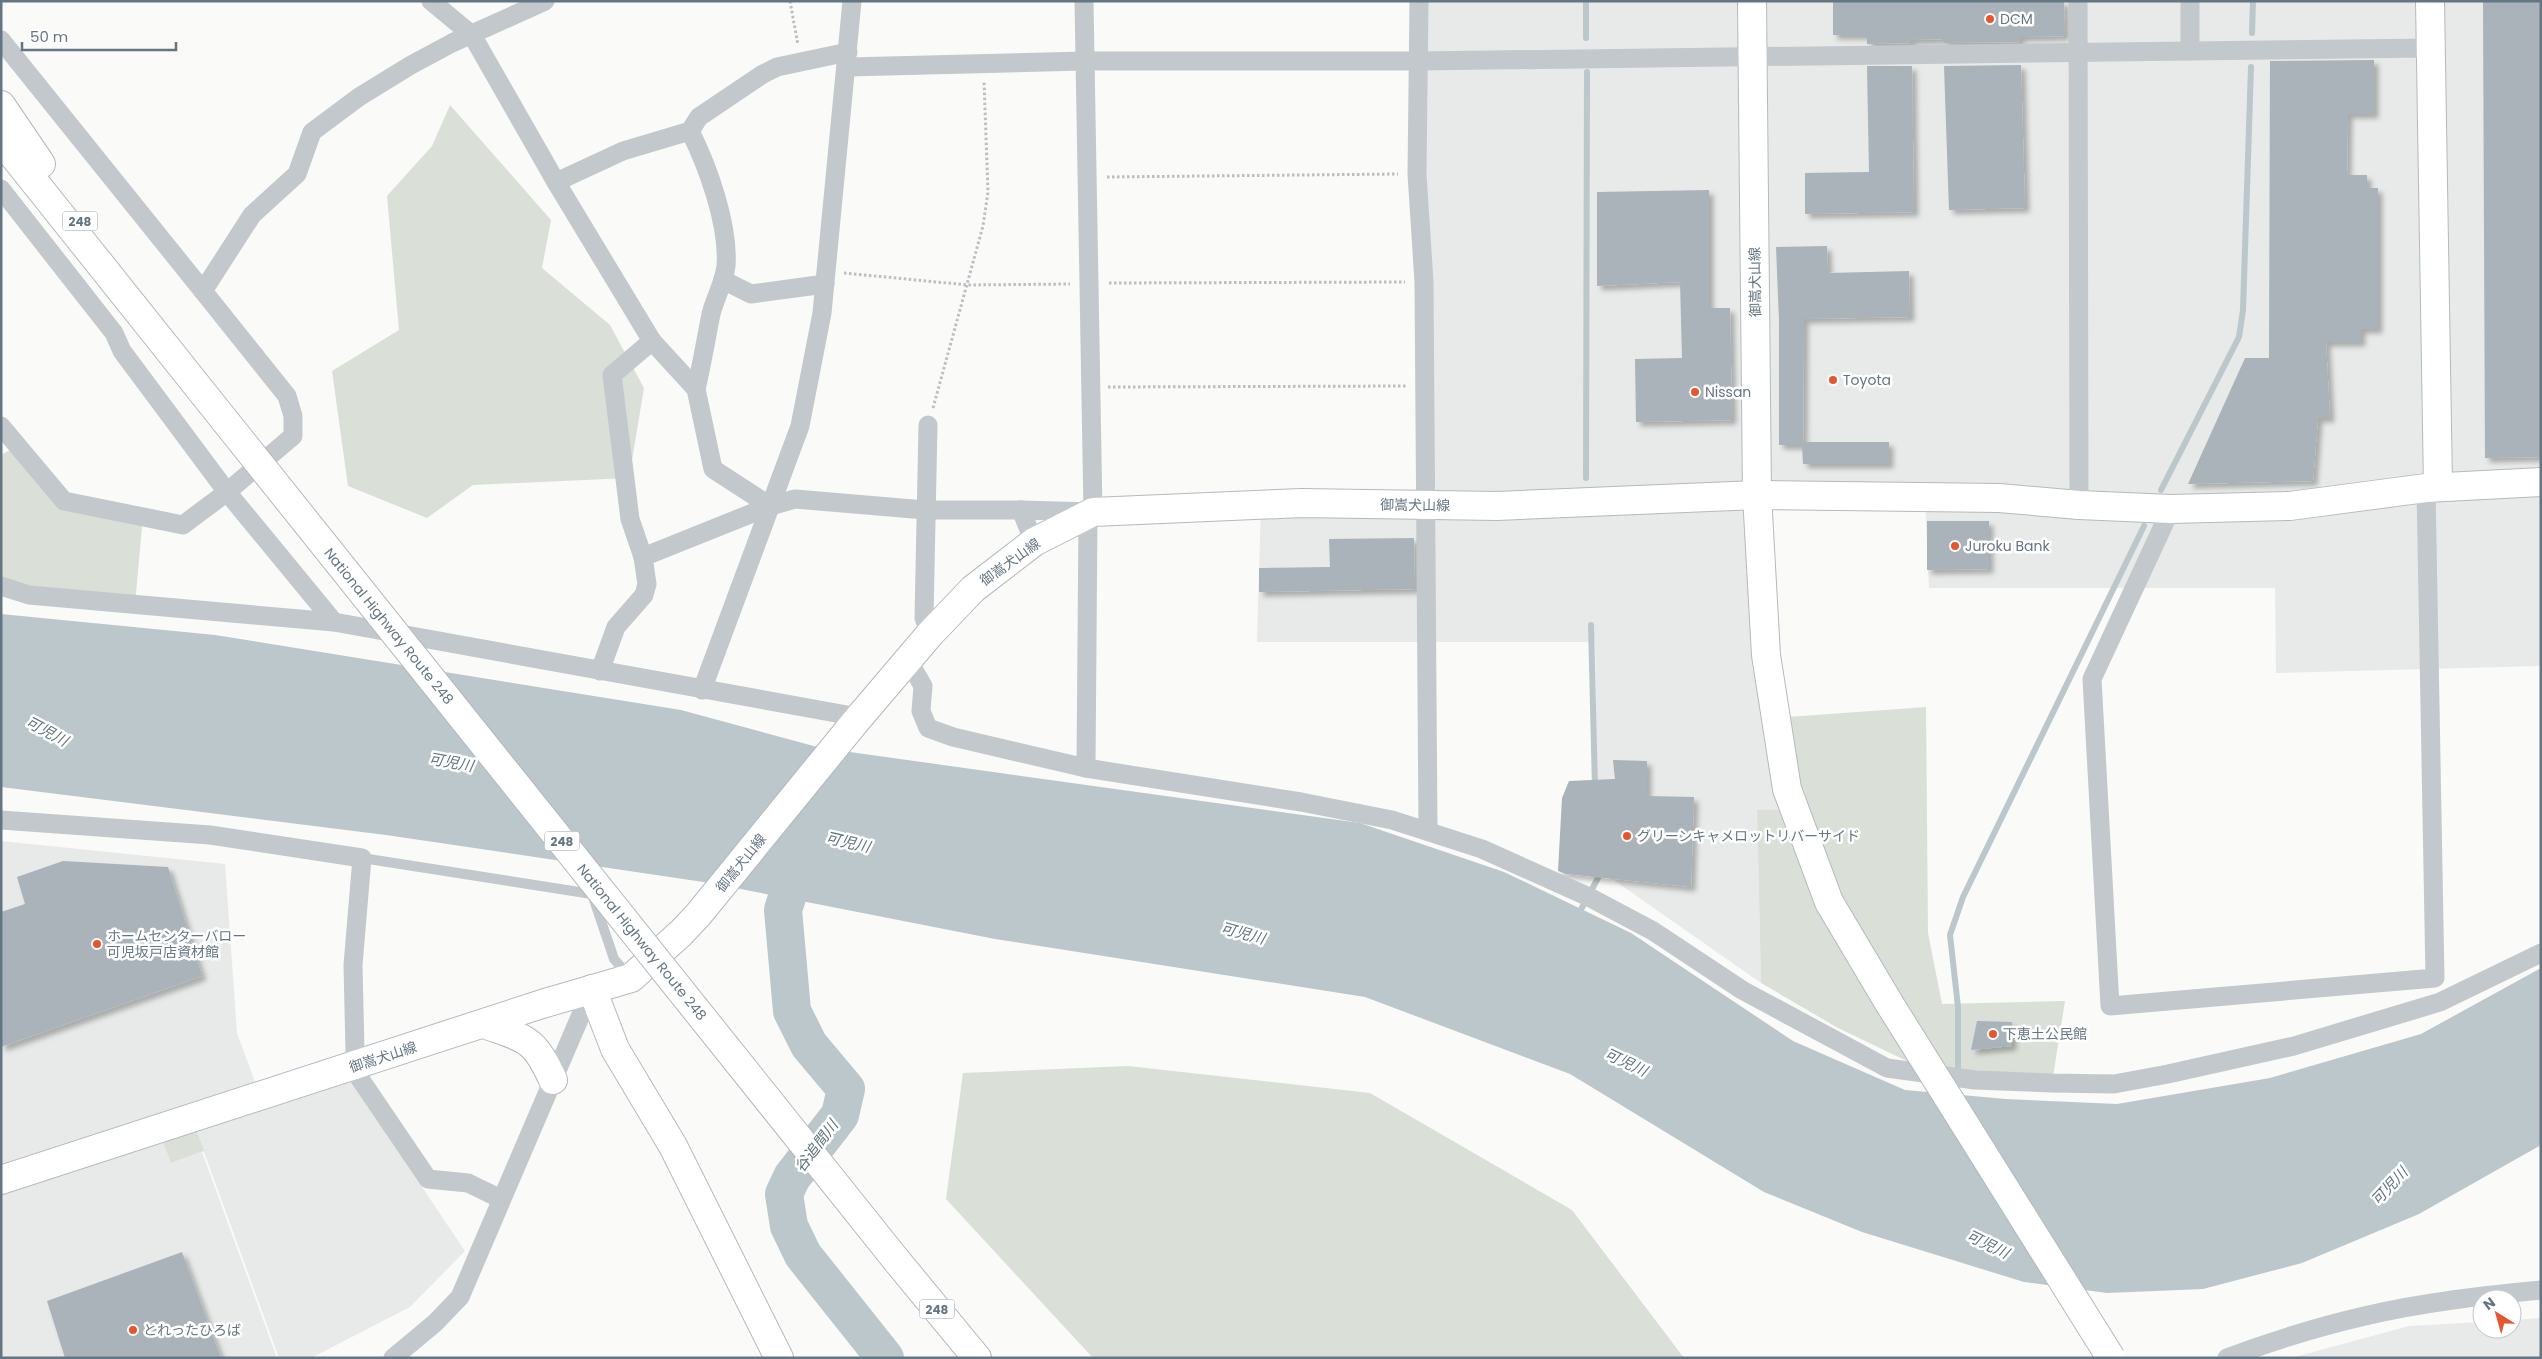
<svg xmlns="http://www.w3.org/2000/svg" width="2542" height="1359" viewBox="0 0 2542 1359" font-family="Poppins,'Noto Sans JP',sans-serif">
<defs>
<filter id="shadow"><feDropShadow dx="4.5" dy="4.5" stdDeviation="2.5" flood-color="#0004"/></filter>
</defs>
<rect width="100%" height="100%" fill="#fafaf8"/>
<g fill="#e8e9e9">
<path d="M1419,1H2541V666L2276,673L2275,588H1929L1925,497L1757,495L1794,808L1757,811L1761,983L1598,869L1595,642H1257L1261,505L1426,506Z"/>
<path d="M1,841L225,864L237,1033L262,1101L345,1072L465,1251L410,1307L311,1358H279L196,1130L171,1163L202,1152L277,1358H1Z"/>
<path d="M2541,1318V1358H2291L2409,1326L2482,1322V1329H2512V1320Z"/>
</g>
<g fill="#dadfd7">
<path d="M450,105L551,220L542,268L610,325L644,388L629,478L473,485L427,518L348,486L332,371L399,330L387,196L432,146Z"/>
<path d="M17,446L64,501L143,515L135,605L1,586V455Z"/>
<path d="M1926,707L1928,933L1942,1004L2065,1001L2052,1083L1936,1075L1838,1028L1761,983L1757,810L1794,809L1776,718Z"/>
<path d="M1128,1066L1370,1093L1572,1210L1684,1358H1093L946,1199L963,1073Z"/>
<path d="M196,1129L204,1151L171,1163L163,1141Z"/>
</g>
<path fill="#bbc7cb" d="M1,614L215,635L681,710L821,748L1360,823L1504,872L1631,933L1793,1041L1905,1090L2006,1099L2117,1104L2270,1078L2421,1034L2541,968V1145L2419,1214L2302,1263L2203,1289L2107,1293L2024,1282L1862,1232L1764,1192L1570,1074L1365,997L995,939L710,883L386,835L1,787Z"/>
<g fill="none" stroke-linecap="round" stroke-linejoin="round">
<g stroke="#bbc7cb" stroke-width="6">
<path d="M1586,1V38"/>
<path d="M2252,33L2253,1"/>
<path d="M1586,478L1587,72"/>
<path d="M2161,490L2239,337L2243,310L2251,67"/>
<path d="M1591,625L1595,788"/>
<path d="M1578,915L1598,878L1597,871"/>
<path d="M1958,1075V1007L1950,935L1963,897L2144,526"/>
</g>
<path stroke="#bbc7cb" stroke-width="38" d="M802,850L783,910L792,1011L809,1045L846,1089L840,1115L792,1177L784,1194L789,1226L803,1255L885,1358"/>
</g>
<g fill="#aab3b9" filter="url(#shadow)">
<path d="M1833,1H2064L2065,36L2020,37V42L1944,43V39L1911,40V43L1867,44V35H1833Z"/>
<path d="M2483,1H2541V457L2485,458Z"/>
<path d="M2374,60V114H2348L2347,175H2367V188H2378V329H2361V342H2326L2330,418H2318L2313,481L2188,484L2245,358H2269L2270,61Z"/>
<path d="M2021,65L2025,208L1949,210L1944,66Z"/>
<path d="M1867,66H1912L1914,212L1805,214V173L1869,172Z"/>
<path d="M1709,190V308H1730L1732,420L1636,422L1635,359L1682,358L1680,282L1597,286V192Z"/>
<path d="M1827,246L1828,273L1909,271L1910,317L1804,319L1803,442H1889V464H1803L1802,445H1779V320L1776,247Z"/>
<path d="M1927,521H1989V569L1927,570Z"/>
<path d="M1414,538L1415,589L1259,592V568L1330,567L1329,539Z"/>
<path d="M1613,760L1647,761V796L1694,797L1691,887L1566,874L1558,871L1562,798L1569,781L1615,779Z"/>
<path d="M63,861L168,867L202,976L1,1047V912L25,904L17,877Z"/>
<path d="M1977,1021L2012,1022V1046L1971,1050Z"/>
<path d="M182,1252L221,1358H65L47,1301Z"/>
</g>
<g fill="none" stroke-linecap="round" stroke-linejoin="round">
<g stroke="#b3babf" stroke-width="30">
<g id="secondary">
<path d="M1752,1L1757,495L1766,655L1787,789L1829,902L1889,1003"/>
<path d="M2430,1L2438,487"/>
<path d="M592,989L615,1049L673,1146L779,1358"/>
<path d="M484,1024C525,1039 534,1037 553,1080"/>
<path d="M1,1180L542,1004L631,978L681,933L698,915L856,721L930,634L973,589L1034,542L1093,512L1302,503L1497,506L1757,495L1999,498L2079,505L2171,509L2290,506L2426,488L2541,482"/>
</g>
</g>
<g stroke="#b4b9bd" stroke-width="30">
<g id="highway">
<path d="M1,105L41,164"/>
<path d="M1,140L226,422"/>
<path d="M897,1261L977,1358"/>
</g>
</g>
<g stroke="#bbbfc2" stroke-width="3" stroke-dasharray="2.5 2.5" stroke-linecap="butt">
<path d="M790,1L798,45"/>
<path d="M1107,177L1398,174"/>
<path d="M844,273L968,285L1070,284"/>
<path d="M1109,283L1405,282"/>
<path d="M1108,387L1407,386"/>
<path d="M933,408L983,226L988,192L984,81"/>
</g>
<path stroke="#c3c8cc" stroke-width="10" d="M362,858L592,894L614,959L628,975"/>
<g stroke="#c3c8cc" stroke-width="19">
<path d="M431,1L472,35L556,182L652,341L696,389L713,469L770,506"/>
<path d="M1419,1L1417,174L1424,282L1428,831"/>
<path d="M2078,1L2079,505"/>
<path d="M2190,1V51"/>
<path d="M1,40L203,291"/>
<path d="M847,67L1084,61H1418L2431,48"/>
<path d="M690,131C708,167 729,225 726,266C724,283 715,298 711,314C706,339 702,364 696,389"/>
<path d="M556,182L623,151L690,131L699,117L763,74L777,67L848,52"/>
<path d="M1,189L114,333L122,351L227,492L334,622"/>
<path d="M723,280L751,294L825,284"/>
<path d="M928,425L924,618L930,634"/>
<path d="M1,426L64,501L183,525L227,492L293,436V416L287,396L203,291L252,215L297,174L312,132L359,97L411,65L452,43L545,1"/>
<path d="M2171,509L2092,679L2110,1006L2435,978L2426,488"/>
<path d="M1021,510L1093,512L1084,1"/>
<path d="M643,557L770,506L795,499L925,510H1021L1034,542"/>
<path d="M1,586L29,595L334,622L847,715L856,721"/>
<path d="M908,660L923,686L921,711L928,728L953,737L1086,768L1301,802L1392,820L1482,849L1589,897L1653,931L1742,990L1887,1068L1975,1080L2052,1083L2114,1084L2168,1074L2294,1046L2440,1002L2541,953"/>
<path d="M600,671L616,627L644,595L647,584L643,557L630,519L612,375L652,341"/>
<path d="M702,690L800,426L822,313L852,1"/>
<path d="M1086,768L1088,514"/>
<path d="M1,820L210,835L362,858L353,965L355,1051L352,1067L428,1179L468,1183L501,1199"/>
<path d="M393,1358L435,1323L460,1297L592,989"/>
<path d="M2227,1358C2296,1332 2373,1311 2446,1301C2477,1296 2509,1293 2541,1290"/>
</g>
<use href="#secondary" stroke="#fff" stroke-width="28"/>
<use href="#highway" stroke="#fff" stroke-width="28"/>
<g stroke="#b3babf" stroke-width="30" stroke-linecap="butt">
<path id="secondary-bridge" d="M1889,1003L2111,1358"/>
</g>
<g stroke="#b4b9bd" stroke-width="30" stroke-linecap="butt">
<path id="highway-bridge" d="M226,422L897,1261"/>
</g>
<use href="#secondary-bridge" stroke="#fff" stroke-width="28"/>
<use href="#highway-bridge" stroke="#fff" stroke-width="28"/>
</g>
<g fill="#e4572e" stroke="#fff" stroke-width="2">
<circle cx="1990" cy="19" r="5"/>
<circle cx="1833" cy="380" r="5"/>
<circle cx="1695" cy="392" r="5"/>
<circle cx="1955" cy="546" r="5"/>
<circle cx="1627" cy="836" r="5"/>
<circle cx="97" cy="944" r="5"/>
<circle cx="1993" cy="1034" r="5"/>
<circle cx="133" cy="1330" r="5"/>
</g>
<g text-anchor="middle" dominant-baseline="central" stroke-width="5" stroke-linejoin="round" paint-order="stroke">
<g fill="#fff" stroke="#939fa8" stroke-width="1">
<rect x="62.5" y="211.5" width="35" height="19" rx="4"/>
<rect x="544.5" y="831.5" width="35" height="19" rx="4"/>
<rect x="919.5" y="1299.5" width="35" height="19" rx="4"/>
</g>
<g font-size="12" font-weight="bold" fill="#657683">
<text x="80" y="221">248</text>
<text x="562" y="841">248</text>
<text x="937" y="1309">248</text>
</g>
<g font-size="14" fill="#657683" stroke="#fff" text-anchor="start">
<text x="2000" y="19">DCM</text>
<text x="1843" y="380">Toyota</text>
<text x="1705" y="392">Nissan</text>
<text x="1965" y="546">Juroku Bank</text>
<text x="1637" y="836">グリーンキャメロットリバーサイド</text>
<text x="107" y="936">ホームセンターバロー<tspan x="107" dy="16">可児坂戸店資材館</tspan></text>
<text x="2003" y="1034">下恵土公民館</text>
<text x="143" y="1330">とれったひろば</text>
</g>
<g font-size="14" fill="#657683" stroke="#fff">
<text transform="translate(1755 282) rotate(-91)">御嵩犬山線</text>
<text transform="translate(1415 505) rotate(1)">御嵩犬山線</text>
<text transform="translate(1010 562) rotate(-36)">御嵩犬山線</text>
<text transform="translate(389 626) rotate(51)">National Highway Route 248</text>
<text transform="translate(741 863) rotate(-51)">御嵩犬山線</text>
<text transform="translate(642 942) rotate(51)">National Highway Route 248</text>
<text transform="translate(383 1057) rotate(-18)">御嵩犬山線</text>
</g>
<g font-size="15" font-style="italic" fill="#60757c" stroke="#fff">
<text transform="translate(47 731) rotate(28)">可児川</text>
<text transform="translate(451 762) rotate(10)">可児川</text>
<text transform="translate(848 842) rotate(13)">可児川</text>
<text transform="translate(1243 933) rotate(15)">可児川</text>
<text transform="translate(1626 1062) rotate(25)">可児川</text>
<text transform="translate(816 1146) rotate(-53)">谷追間川</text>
<text transform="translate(2389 1186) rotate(-47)">可児川</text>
<text transform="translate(1988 1244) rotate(26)">可児川</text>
</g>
</g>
<rect width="2542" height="1359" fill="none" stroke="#657683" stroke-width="5"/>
<g transform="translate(2497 1314) rotate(323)"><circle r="24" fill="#ffffff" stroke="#c1c8cd"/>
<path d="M0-4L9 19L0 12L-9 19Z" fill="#e4572e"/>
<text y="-8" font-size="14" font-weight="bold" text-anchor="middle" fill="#657683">N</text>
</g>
<path d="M22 42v8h154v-8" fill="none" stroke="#657683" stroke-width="2.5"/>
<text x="30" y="42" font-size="15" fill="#657683" stroke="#ffffff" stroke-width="4" paint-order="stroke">50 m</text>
</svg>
